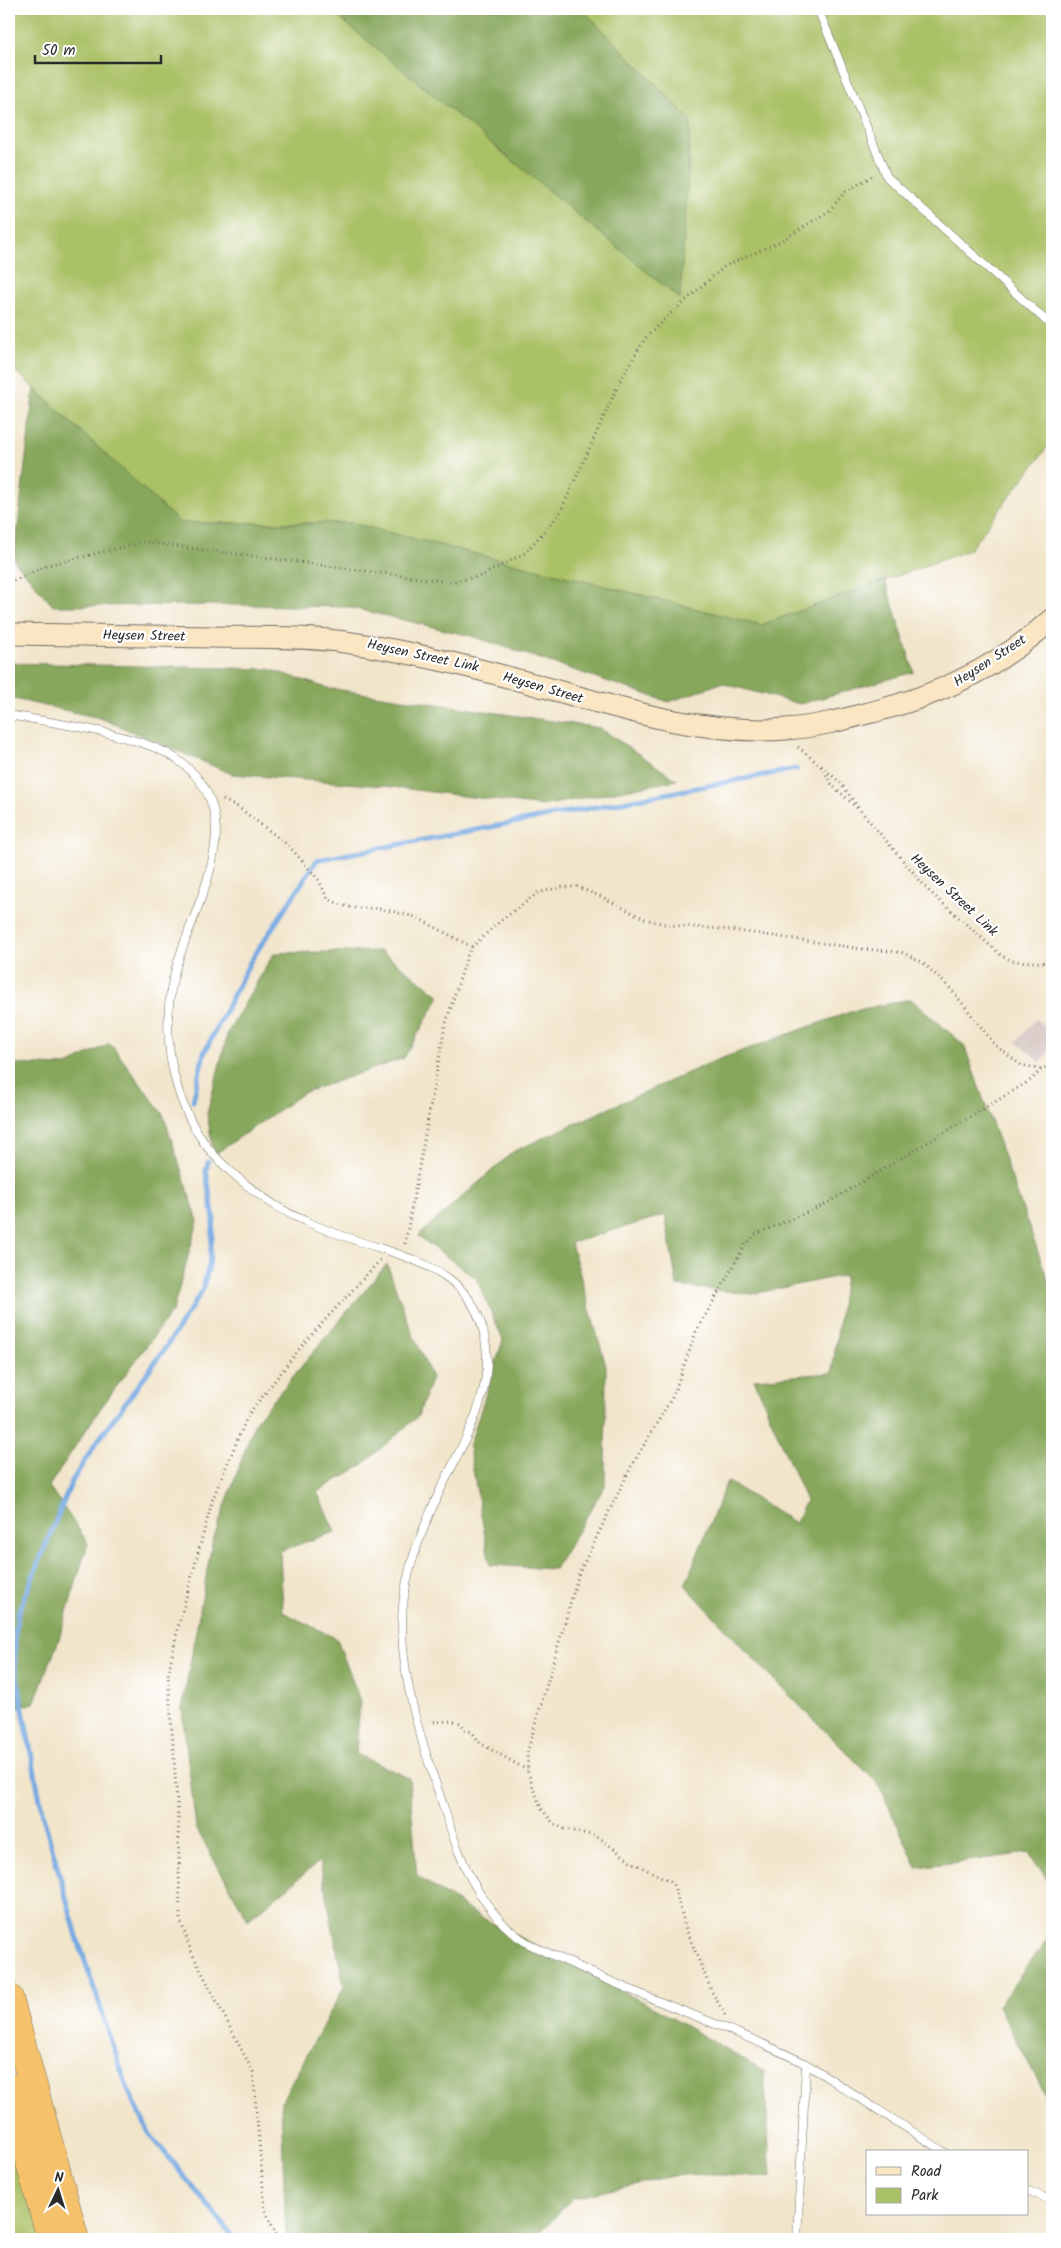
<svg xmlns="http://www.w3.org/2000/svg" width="1061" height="2248" viewBox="0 0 1061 2248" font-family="Kalam,sans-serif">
<rect width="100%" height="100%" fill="#fff"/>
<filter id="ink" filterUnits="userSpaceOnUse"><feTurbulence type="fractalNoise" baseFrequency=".02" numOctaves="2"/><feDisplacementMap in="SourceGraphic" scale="10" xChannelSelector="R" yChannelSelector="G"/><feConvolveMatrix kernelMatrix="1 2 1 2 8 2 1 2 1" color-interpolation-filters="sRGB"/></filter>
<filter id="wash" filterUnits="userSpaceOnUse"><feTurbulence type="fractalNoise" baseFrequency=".0096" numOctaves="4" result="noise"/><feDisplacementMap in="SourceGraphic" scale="20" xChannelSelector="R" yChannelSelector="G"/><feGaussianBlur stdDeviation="1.12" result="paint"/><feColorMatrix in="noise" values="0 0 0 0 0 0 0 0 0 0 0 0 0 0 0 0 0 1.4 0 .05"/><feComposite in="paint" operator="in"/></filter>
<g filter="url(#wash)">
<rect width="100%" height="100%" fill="#f1e5ca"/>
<path fill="#d0c0bc" d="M1036,1019L1052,1033V1048L1040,1062L1016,1042Z"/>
<g fill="#aac166" stroke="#6a7648">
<path d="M9,9H1052V441L969,550L761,625L351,523H180L9,365Z"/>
<path d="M9,2080L52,2239H9Z"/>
</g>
<g fill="#87a75b" stroke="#596943">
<path d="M329,9H582L691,120L680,299Z"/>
<path d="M34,388L180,523H351L761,625L885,580L914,672L800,704L721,683L669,702L475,637L348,607L239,605L53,606L14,560Z"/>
<path d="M9,663L269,669L327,688L600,728L677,780L542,806L384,786L232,774L100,718L9,698Z"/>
<path d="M381,951L440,996L404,1058L303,1093L214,1155L207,1114L228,1032L274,953Z"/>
<path d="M911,999L964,1045L1052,1291V1886L1029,1853L917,1867L878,1784L762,1668L685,1585L727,1481L795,1523L806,1501L754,1379L832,1373L845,1275L752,1294L677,1286L665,1215L571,1243L606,1366L605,1486L555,1569L490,1565L469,1447L503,1340L476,1278L418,1236L514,1151L714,1061L853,1011Z"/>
<path d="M110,1043L163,1114L198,1221L173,1310L100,1409L49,1486L88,1543L58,1642L34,1703L9,1709V1128L17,1120L9,1097V1064L66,1066Z"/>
<path d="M387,1264L411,1330L432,1378L418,1416L361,1466L317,1492L335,1532L280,1551L283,1612L337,1639L360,1701L356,1754L409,1778L417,1876L477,1915L658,2010L764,2071L771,2177L682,2174L574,2198L532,2239H286L281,2102L344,1987L320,1861L248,1920L196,1828L182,1709L212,1543L255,1422Z"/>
<path d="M1052,1933V2107L998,2006Z"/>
</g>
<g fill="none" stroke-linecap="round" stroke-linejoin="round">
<g stroke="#76a9e2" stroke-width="5">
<path d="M193,1101L204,1053L250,962L317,860L796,769"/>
<path d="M208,1162L206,1171L214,1220L209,1265L202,1291L166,1347L94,1446L72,1481L18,1613L15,1634V1667L43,1816L78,1940L127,2087L149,2133L235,2239"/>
</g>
</g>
</g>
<g filter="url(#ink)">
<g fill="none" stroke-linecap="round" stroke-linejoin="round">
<g stroke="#706c63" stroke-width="9">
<g id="service">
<path d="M818,9L887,177L1052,326"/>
<path d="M9,715C53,723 143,734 178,760C258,818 189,908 173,979C159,1045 176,1123 228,1169C251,1190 276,1209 305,1221C330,1232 357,1241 383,1249C432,1265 475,1282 485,1339C497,1401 452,1458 430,1513C415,1548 402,1585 402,1623C402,1685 423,1747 443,1805C453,1837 464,1872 484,1900C491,1910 501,1923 511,1931C528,1947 554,1955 575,1965C649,2001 730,2026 804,2063C822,2073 839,2085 856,2096C886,2115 915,2133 944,2152"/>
<path d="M1027,2190L1052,2201"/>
<path d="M797,2239L806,2065"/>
</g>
</g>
<g stroke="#706c63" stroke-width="23">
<path id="secondary" d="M9,634C78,635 146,636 215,637C258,638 303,636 345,642C415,652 483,670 551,689C628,711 705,735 786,729C817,727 846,719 876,711C943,694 1001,665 1052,619"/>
</g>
<g stroke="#706c63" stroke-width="29">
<g id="motorway">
<path d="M9,1998L75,2239"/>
<path d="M9,2087L51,2239"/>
</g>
</g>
<g stroke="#706c63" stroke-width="3" stroke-dasharray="1 4" stroke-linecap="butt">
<path d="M9,583L48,565L144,542L451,582L481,576L525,553L560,513L620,381L645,338L668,316L725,266L781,241L829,211L844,193L875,174"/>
<path d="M798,747L841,783L859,809L929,891L1002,956L1013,961L1052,963"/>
<path d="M821,766L832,785L857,808"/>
<path d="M223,800L238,807L288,845L318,879L328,899L347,907L382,909L416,917L472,947"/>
<path d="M405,1244L445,1026L467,956L472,947L499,922L538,893L561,887H577L600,896L645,919L669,925L732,930L862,949L901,952L922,962L951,989L996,1046L1021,1065L1041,1069"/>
<path d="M429,1722L452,1721L461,1723L465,1730L472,1732L480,1743L527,1770"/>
<path d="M725,2015L712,1992L686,1929L674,1886L670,1881L633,1863L597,1836L564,1829L553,1823L541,1808L533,1787L528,1772L527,1753L579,1573L631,1467L673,1396L696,1332L745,1245L756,1234L824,1205L1031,1080L1042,1069L1052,1065"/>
<path d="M278,2239L265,2210L253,2072L191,1951L180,1919L178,1815L168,1675L178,1627L213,1498L248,1415L304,1343L381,1259"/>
</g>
<use href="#service" stroke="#fff" stroke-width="8"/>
<use href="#secondary" stroke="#fbe6c4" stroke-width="21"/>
<use href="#motorway" stroke="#f5c16b" stroke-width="28"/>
</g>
</g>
<g text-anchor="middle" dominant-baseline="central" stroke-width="4.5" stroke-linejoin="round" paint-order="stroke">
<g font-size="14" fill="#2b2b2b" stroke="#fff">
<text transform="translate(144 636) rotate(1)">Heysen Street</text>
<text transform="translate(423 656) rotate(12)">Heysen Street Link</text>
<text transform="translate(990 661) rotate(-33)">Heysen Street</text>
<text transform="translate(543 688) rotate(16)">Heysen Street</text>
<text transform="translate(954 895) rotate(43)">Heysen Street Link</text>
</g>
</g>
<rect width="1061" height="2248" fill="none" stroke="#fff" stroke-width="30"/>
<rect x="866" y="2150" width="162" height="65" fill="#ffffff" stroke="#aaaaaa"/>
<rect x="876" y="2167" width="25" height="8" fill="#fbe6c4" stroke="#aaaaaa"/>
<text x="911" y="2176" font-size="15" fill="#2b2b2b">Road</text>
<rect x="876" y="2188" width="25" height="15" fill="#aac166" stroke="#aaaaaa"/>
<text x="911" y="2200" font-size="15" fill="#2b2b2b">Park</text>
<g transform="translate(58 2190) rotate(4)" stroke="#ffffff" stroke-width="4" paint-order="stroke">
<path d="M0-4L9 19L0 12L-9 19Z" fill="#2b2b2b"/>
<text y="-8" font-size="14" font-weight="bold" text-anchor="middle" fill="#2b2b2b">N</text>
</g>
<path d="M35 55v8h126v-8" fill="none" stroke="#2b2b2b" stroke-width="2.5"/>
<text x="42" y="55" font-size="15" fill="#2b2b2b" stroke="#ffffff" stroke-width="4" paint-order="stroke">50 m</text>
</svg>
